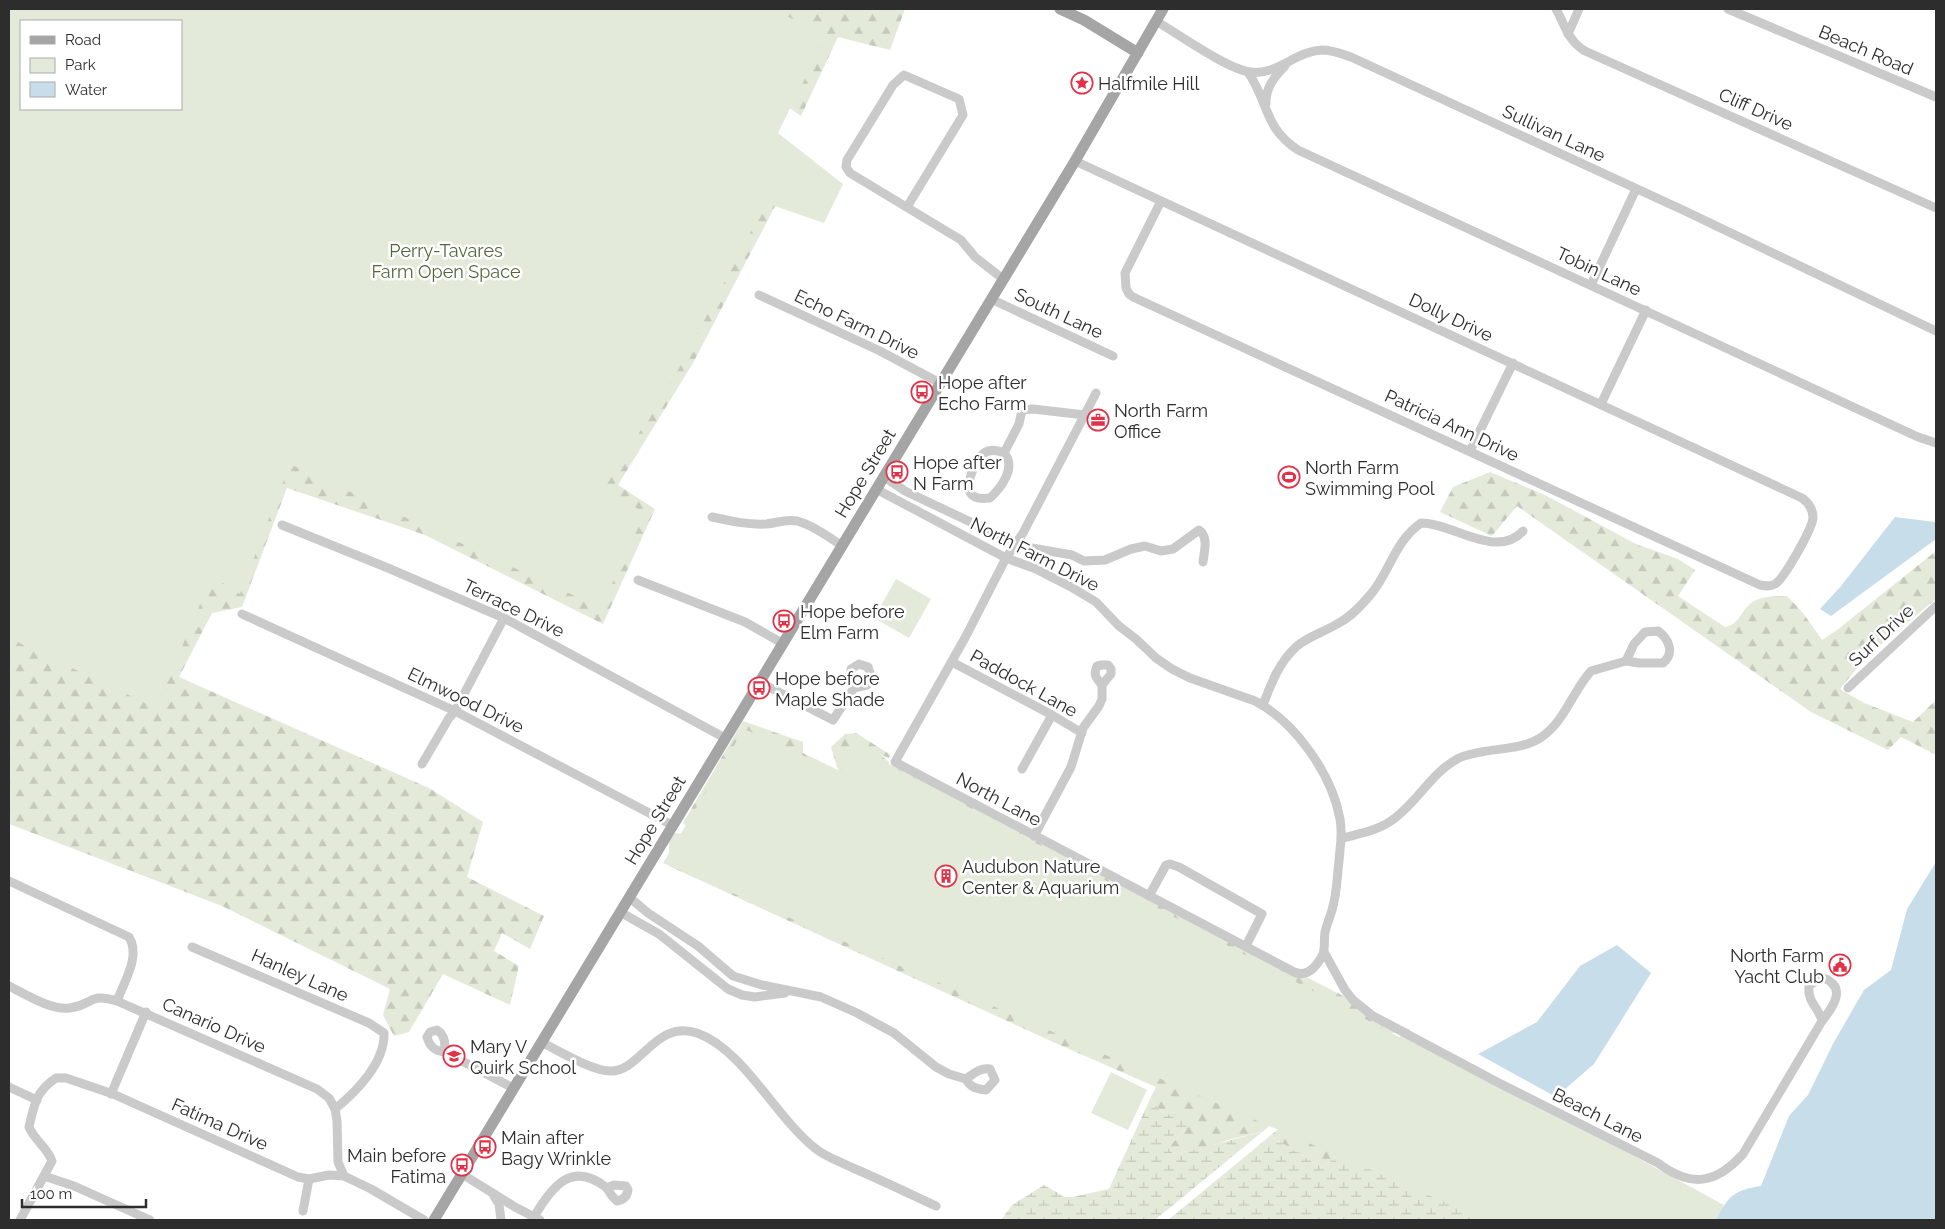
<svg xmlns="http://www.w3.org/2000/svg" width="1945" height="1229" viewBox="0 0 1945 1229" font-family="Raleway,sans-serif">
<defs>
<pattern id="forest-firs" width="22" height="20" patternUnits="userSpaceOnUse" patternTransform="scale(1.25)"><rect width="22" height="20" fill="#e4eada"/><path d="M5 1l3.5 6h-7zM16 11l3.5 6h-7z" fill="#c4c9bb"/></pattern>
<pattern id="wetland-marsh" width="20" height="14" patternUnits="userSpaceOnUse" patternTransform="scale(1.25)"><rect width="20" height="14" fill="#e4eada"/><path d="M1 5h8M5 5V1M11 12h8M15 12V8" fill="none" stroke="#c4c9bb"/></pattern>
</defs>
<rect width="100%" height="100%" fill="#fff"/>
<g fill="url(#forest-firs)">
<path d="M241,9H905L890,50L838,37L801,116L763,89L744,206L782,193L693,363L618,485L655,509L603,624L425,535L287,488L242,607L212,613L179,677L429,788L483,822L467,877L544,916L530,949L502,933L494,951L519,966L510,1005L443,974L409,1032L394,1036L383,1015L390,989L222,906L9,824V328L181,109Z"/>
<path d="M1490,472L1545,495L1636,544L1678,559L1695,570L1678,596L1725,627C1740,624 1740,612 1751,603C1761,596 1775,596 1787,596L1803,613L1822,640L1837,630L1936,551V599L1867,656L1840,689L1864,703L1913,722L1936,700V755L1901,737L1888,750L1811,712L1517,506L1492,536L1440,512L1453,487Z"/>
<path d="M743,721L803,742V753L838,770L831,747L845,734L856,733L891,755L889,758L881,755L889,762V764L1410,1030L1377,1036L1262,1132L1231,1139L1208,1147L1174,1154L1168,1148L1187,1127L1164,1114L1150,1099L1156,1087L1053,1042L669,866V841L675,833L686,834L690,829L683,823Z"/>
<path d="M1323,1092L1353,1145L1322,1167L1270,1136Z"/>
</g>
<g fill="url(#wetland-marsh)">
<path d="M1150,1099L1164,1114L1188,1116L1187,1127L1168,1148L1174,1154C1204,1148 1233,1139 1262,1132L1155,1220H1001L1012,1205L1044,1185L1065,1197H1072L1109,1189Z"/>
<path d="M1270,1136L1322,1167L1353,1145L1708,1220H1168Z"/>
</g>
<g fill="#e4eada" fill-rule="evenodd">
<path d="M9,9H773L826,36L778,133L843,184L824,223L766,203L676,374L604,489L645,513L601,608L290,464L240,594L212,576L156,708L9,638ZM21,21H181V109H21Z"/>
<path d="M896,579L931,599L909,638L874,618Z"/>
<path d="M744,729L840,772L854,746L1399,1037L1406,1032L1724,1205L1716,1220H1486L663,863Z"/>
<path d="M1111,1072L1147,1090L1128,1130L1091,1113Z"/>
</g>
<g fill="#c7deea">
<path d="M1288,465L1299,470L1289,490L1279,485Z"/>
<path d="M1895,517L1935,522L1936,523V539L1831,616L1820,609L1841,586Z"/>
<path d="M1936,862V1220H1716C1728,1196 1734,1190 1761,1186L1789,1116L1808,1095L1834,1042L1864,990L1891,970L1907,909Z"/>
<path d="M1617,945L1651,973L1594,1064L1556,1097L1478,1054L1537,1022L1580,966Z"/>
</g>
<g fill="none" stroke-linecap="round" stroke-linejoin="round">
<g stroke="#cacaca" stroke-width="9">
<path d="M1556,9C1565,25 1568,41 1585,51L1936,208"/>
<path d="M1728,9L1936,97"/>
<path d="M1156,21C1178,34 1227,69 1250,72C1276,76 1296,51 1322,50C1332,50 1342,54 1351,57L1685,211L1936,331"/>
<path d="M1568,34L1579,9"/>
<path d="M1248,72C1269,103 1264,128 1298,150L1918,437L1936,443"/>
<path d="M1266,104C1265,88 1275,76 1285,66"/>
<path d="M1075,161L1802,498C1809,503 1813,509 1813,518C1812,529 1784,579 1775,584C1770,587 1765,586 1760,585L1133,297L1129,294L1126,288L1125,273L1161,201"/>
<path d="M907,207L963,115L959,99L904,75L893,85L847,160L846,167L850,173L961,240L975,257L1003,279"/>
<path d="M1591,285L1636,189"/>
<path d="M759,295L880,351L940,383"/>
<path d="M991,299L1113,356"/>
<path d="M1601,404L1646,310"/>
<path d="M1470,451L1513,363"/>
<path d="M1004,453C986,445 978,456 972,472C966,489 967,501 990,498C1001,488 1017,467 1004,453L1019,424L1022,410L1033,409L1085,415"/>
<path d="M883,476L905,491L1015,543L1026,547L1072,555L1084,561L1105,560L1131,549L1145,546L1161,551L1173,549L1199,530C1209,537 1204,552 1203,562"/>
<path d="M876,489L1006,558L1036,569L1071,587L1096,602L1119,626L1136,639L1156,658L1172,669L1190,678L1255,701C1295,722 1332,774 1340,819C1343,835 1340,845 1339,861C1337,877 1337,894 1332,910C1330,917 1327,924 1325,932C1324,939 1325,949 1323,954C1317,966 1308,978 1294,972L895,762L966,636L1006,558L1023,533L1096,393"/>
<path d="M712,517C730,521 748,525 766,524C777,523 785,519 797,521C813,525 828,537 841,545"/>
<path d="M282,525L388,568L504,618L725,738"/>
<path d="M638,580L745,622L782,643"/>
<path d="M242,614L455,711L672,825"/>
<path d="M952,662L1052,715L1082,733"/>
<path d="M1102,665H1108L1111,669V674L1102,685C1096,678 1093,675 1097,666Z"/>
<path d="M759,682L833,720L854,688L867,685L871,676L868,667L859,664L851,669V678L854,688"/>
<path d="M1848,688L1936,606"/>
<path d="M1263,705C1271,684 1279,662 1297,646C1309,636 1324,632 1337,624C1351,617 1361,606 1371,594C1390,571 1395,541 1421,523C1453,523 1496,560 1523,531"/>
<path d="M422,764L449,718L455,711L504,618"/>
<path d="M1022,769L1052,715"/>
<path d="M1034,836L1071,767L1083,728L1099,706L1102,699V685"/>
<path d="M1343,838C1362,833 1380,830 1395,818C1419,800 1432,772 1459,758C1483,747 1519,752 1540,738C1565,722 1572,692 1591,671L1626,661L1639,663H1663C1675,653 1669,639 1658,631L1645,632L1634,644L1626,661"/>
<path d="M9,881L129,937C141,956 124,982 117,1001"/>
<path d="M1149,896L1166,865L1170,864L1179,867L1262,914L1246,946"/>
<path d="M629,897L648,913L698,946L733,976L762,985L821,997L857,1013L894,1033L936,1067L949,1074L966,1079C973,1074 981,1067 990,1069L995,1080L986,1090C976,1089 970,1087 966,1079"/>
<path d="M620,912L659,934L728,989L742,995L755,997L785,993"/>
<path d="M192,947L369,1023L384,1033C385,1063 356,1092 335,1109"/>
<path d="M1324,952L1345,990L1353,1000L1373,1016L1497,1082L1658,1163C1691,1188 1716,1184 1743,1154L1822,1021"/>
<path d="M1821,977C1848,986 1834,1006 1822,1021C1819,1007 1807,1003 1809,986Z"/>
<path d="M9,986C25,994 52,1011 70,1008C94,1005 88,992 117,1001L317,1089L329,1098L335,1109L337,1121L338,1162L344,1176"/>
<path d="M541,1042C559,1051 592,1071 611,1071C641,1071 656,1019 697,1033C743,1049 776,1118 816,1149C826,1157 841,1162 853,1168C881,1180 908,1193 936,1206"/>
<path d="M445,1052C435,1051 430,1047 427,1037L430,1032L437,1030C445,1035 445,1043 445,1052L513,1088"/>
<path d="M9,1087L37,1100"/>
<path d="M111,1094L146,1012"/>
<path d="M462,1174L515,1207L540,1220"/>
<path d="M44,1176L74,1186L150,1220"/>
<path d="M614,1185L626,1186L628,1190C627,1196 624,1200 617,1201L612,1196L607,1188Z"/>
<path d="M494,1196L499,1204L501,1220"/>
<path d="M303,1211L309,1179"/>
<path d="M534,1217C552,1186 572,1160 607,1188"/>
<path d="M20,1220L52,1161C47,1147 35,1141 29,1127C34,1105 36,1091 56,1078H66L113,1094L298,1177L309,1179L329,1175L344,1176L371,1189L424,1220"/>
</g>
<g stroke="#a5a5a5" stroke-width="11">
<path d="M1060,9L1084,20L1138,53"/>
<path d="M434,1220L1075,161L1163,9"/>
</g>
</g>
<defs>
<g id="sight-ring" transform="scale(1.125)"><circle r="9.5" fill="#fff" stroke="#e13248" stroke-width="1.5"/><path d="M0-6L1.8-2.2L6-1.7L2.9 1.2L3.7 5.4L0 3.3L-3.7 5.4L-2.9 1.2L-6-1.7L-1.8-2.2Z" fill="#e13248"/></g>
<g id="bus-ring" transform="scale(1.125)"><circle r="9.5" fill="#fff" stroke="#e13248" stroke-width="1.5"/><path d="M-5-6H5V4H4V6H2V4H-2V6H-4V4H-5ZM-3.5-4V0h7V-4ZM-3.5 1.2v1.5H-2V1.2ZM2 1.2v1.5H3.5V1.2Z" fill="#e13248"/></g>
<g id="office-ring" transform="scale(1.125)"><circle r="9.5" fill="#fff" stroke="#e13248" stroke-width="1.5"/><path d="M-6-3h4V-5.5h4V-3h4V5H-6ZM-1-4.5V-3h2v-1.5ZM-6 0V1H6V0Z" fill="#e13248"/></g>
<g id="stadium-ring" transform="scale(1.125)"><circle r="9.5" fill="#fff" stroke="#e13248" stroke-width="1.5"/><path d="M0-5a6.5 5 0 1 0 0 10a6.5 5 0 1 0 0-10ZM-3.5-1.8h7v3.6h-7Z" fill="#e13248"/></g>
<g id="building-ring" transform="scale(1.125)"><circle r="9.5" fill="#fff" stroke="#e13248" stroke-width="1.5"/><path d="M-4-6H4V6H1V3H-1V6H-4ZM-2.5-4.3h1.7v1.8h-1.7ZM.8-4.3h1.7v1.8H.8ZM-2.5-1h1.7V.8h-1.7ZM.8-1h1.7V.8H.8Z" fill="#e13248"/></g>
<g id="civic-ring" transform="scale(1.125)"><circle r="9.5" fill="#fff" stroke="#e13248" stroke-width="1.5"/><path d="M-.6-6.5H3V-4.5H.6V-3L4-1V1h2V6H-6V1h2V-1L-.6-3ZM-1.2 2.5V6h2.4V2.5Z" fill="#e13248"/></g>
<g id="school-ring" transform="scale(1.125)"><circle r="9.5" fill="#fff" stroke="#e13248" stroke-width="1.5"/><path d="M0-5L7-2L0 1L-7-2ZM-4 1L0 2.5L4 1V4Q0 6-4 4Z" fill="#e13248"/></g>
</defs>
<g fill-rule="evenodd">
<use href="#sight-ring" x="1082" y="83"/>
<use href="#bus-ring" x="922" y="392"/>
<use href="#office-ring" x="1098" y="420"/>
<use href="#bus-ring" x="897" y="472"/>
<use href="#stadium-ring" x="1289" y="477"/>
<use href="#bus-ring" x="784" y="621"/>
<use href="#bus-ring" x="759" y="688"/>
<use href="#building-ring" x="946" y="876"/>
<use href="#civic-ring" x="1840" y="965"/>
<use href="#school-ring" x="454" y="1056"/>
<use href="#bus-ring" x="485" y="1147"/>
<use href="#bus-ring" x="462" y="1165"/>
</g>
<g text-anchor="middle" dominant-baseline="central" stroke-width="5" stroke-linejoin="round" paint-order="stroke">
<g font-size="18" fill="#2d2d2d" stroke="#fff">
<text transform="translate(1866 50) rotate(23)">Beach Road</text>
<text transform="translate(1756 109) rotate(24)">Cliff Drive</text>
<text transform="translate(1554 133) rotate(25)">Sullivan Lane</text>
<text transform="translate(1599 271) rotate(25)">Tobin Lane</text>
<text transform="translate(1059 313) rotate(25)">South Lane</text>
<text transform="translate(1451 317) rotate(25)">Dolly Drive</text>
<text transform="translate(857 324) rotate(26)">Echo Farm Drive</text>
<text transform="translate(1452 425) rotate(25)">Patricia Ann Drive</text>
<text transform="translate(865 473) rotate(-59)">Hope Street</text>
<text transform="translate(1035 554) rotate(27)">North Farm Drive</text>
<text transform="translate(514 608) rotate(26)">Terrace Drive</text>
<text transform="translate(1881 635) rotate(-43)">Surf Drive</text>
<text transform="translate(1024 683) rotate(29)">Paddock Lane</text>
<text transform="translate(466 700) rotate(26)">Elmwood Drive</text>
<text transform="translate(999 799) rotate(28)">North Lane</text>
<text transform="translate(655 820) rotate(-59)">Hope Street</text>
<text transform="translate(300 975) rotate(24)">Hanley Lane</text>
<text transform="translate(214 1025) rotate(24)">Canario Drive</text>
<text transform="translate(1598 1115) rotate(27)">Beach Lane</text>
<text transform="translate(220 1124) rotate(24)">Fatima Drive</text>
</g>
<g font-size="18" fill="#2d2d2d" stroke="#fff" text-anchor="start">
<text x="1098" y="83">Halfmile Hill</text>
<text x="938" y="382">Hope after<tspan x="938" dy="21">Echo Farm</tspan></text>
<text x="1114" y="410">North Farm<tspan x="1114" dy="21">Office</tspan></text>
<text x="913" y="462">Hope after<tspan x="913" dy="21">N Farm</tspan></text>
<text x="1305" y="467">North Farm<tspan x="1305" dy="21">Swimming Pool</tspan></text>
<text x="800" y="611">Hope before<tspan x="800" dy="21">Elm Farm</tspan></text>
<text x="775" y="678">Hope before<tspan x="775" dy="21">Maple Shade</tspan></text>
<text x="962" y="866">Audubon Nature<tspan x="962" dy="21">Center &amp; Aquarium</tspan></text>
<text x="1824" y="955" text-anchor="end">North Farm<tspan x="1824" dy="21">Yacht Club</tspan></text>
<text x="470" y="1046">Mary V<tspan x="470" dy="21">Quirk School</tspan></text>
<text x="501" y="1137">Main after<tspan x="501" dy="21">Bagy Wrinkle</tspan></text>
<text x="446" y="1155" text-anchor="end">Main before<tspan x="446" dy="21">Fatima</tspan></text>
</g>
<g font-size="18" fill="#52673b" stroke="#fff">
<text x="446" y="250">Perry-Tavares<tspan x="446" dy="21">Farm Open Space</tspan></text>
</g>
</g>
<rect width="1945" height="1229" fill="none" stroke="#2d2d2d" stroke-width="20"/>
<rect x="20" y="20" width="162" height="90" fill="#ffffff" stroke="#ababab"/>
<rect x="30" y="36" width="25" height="8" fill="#a5a5a5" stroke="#ababab"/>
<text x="65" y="45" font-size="15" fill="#2d2d2d">Road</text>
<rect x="30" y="58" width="25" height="15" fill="#e4eada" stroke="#ababab"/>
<text x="65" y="70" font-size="15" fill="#2d2d2d">Park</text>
<rect x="30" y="82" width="25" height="15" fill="#c7deea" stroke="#ababab"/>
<text x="65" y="95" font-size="15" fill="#2d2d2d">Water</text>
<path d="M22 1199v8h124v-8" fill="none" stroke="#2d2d2d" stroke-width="2.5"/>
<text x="30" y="1199" font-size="15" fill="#2d2d2d" stroke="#ffffff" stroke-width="4" paint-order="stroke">100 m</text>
</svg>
